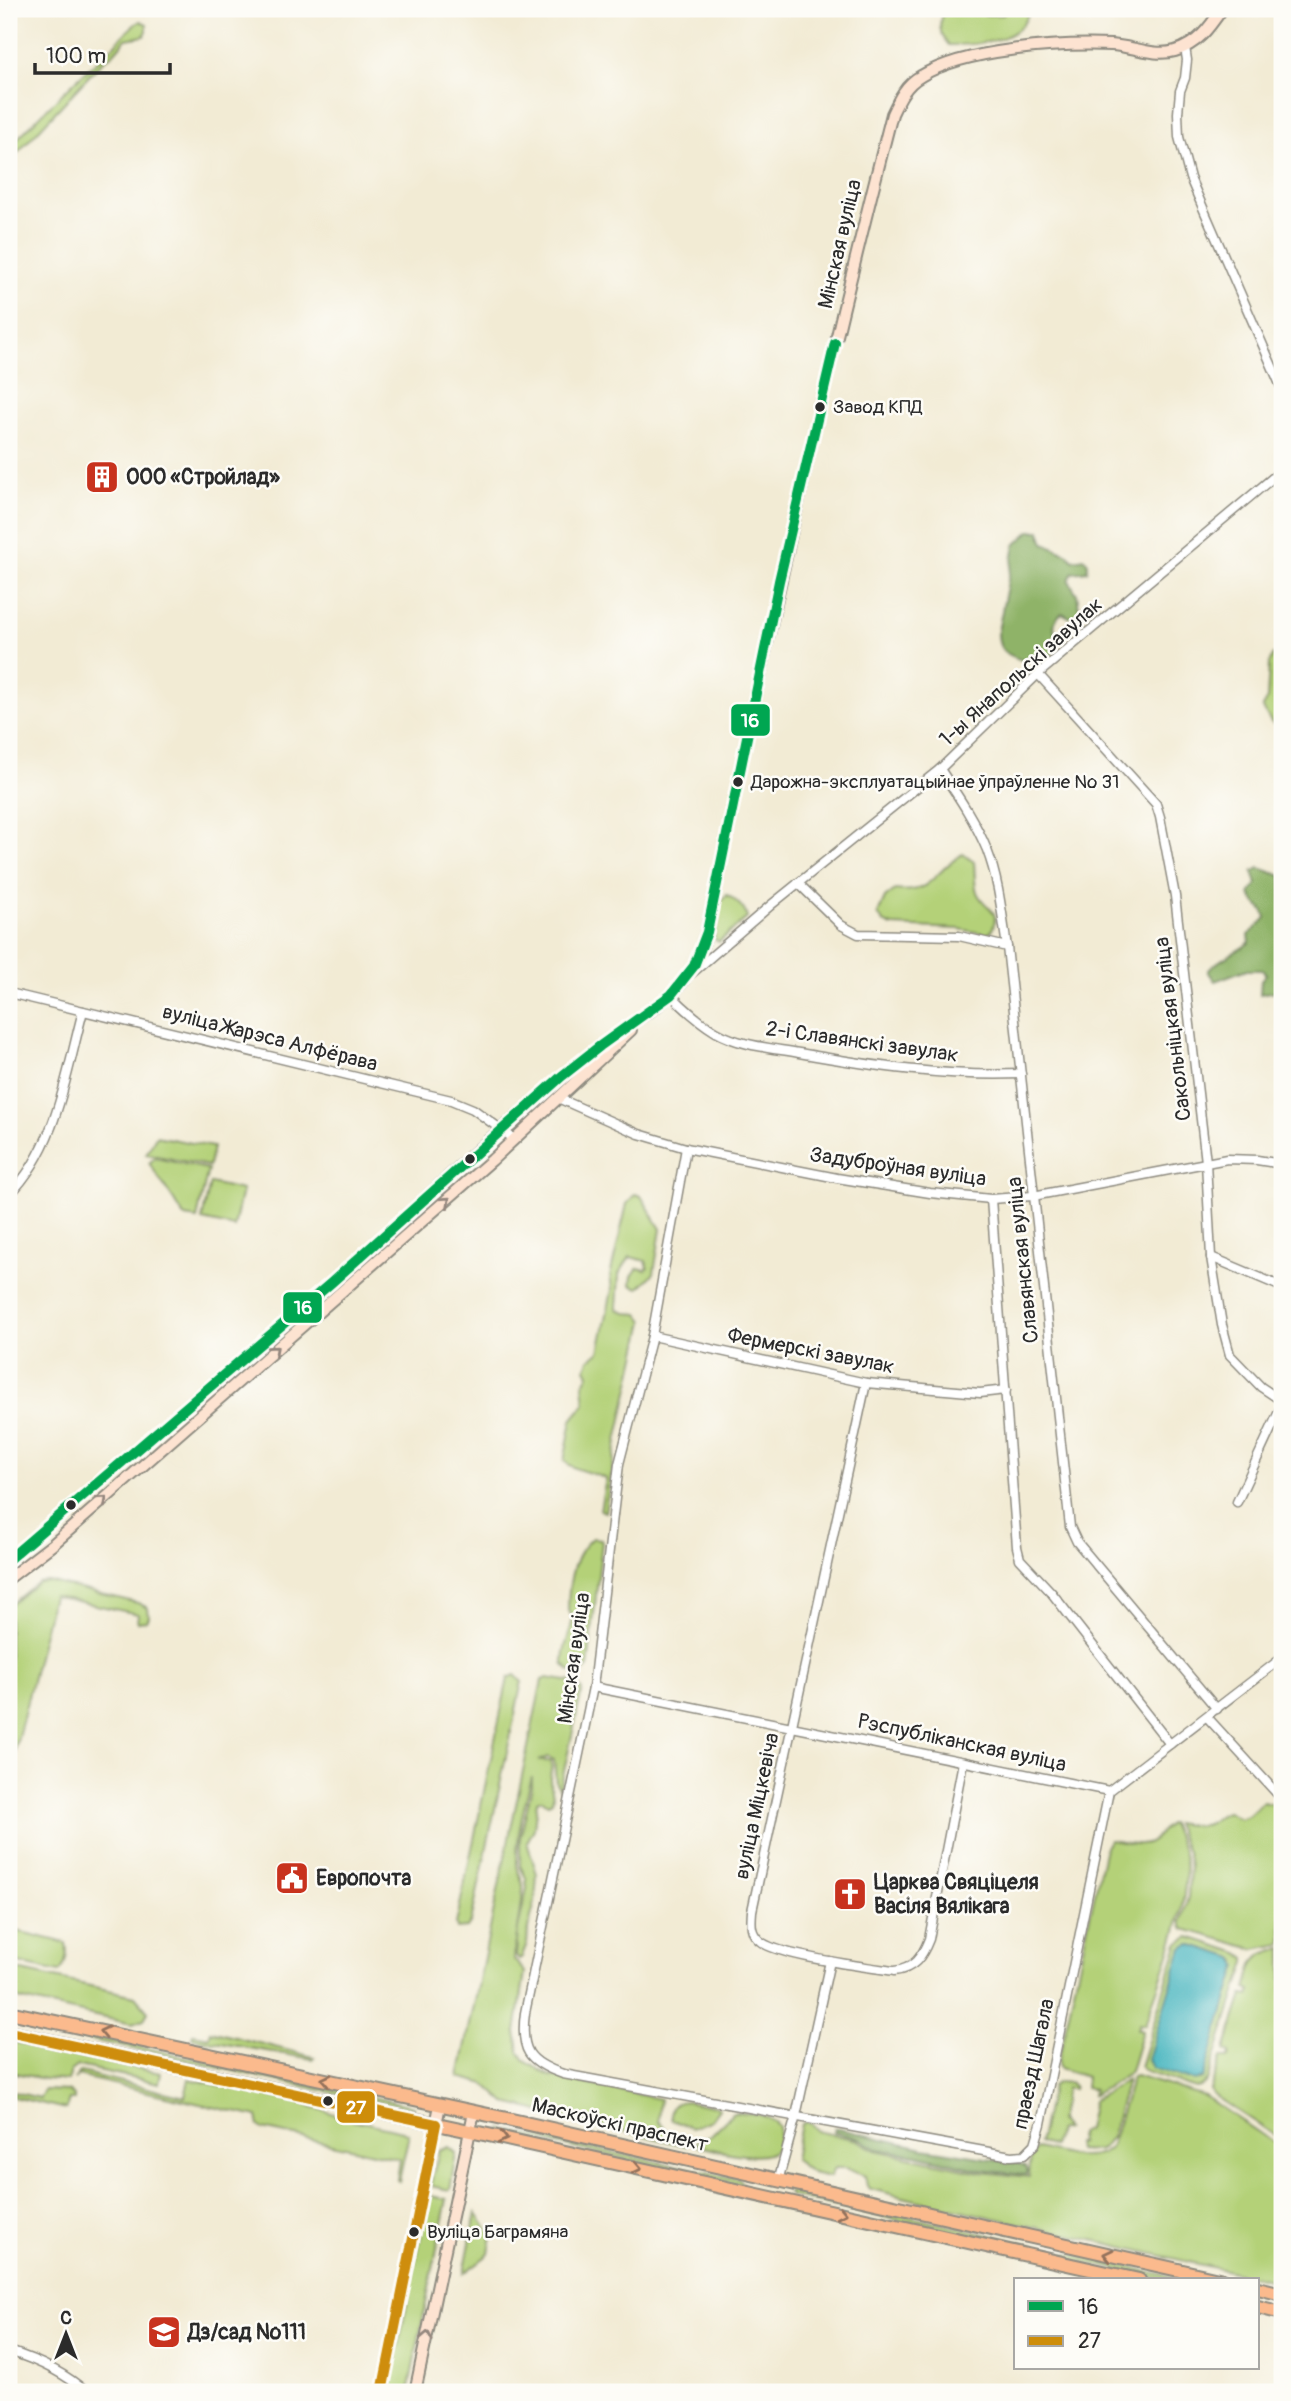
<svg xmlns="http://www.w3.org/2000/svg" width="1291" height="2401" viewBox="0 0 1291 2401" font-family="Pangolin,sans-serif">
<rect width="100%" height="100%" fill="#fdfcf7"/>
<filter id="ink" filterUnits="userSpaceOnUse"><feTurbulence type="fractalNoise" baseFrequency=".0143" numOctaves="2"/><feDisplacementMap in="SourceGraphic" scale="14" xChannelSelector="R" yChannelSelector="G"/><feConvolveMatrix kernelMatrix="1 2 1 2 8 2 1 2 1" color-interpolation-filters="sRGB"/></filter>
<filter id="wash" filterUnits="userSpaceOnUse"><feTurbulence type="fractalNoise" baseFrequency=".00686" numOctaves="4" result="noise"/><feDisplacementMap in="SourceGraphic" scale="28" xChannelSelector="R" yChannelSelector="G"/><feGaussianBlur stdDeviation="1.57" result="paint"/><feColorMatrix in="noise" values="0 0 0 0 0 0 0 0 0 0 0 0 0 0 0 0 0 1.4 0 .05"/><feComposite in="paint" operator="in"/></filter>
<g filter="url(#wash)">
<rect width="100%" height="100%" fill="#f2ebd4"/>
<g fill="#b4d178" stroke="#707e52" stroke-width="2" fill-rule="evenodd">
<path d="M943,9H971L987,15H1003L1005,9H1029C1025,42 975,45 949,45C938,33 939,24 943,9Z"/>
<path d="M140,21L147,24V31L144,36L126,39L114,53L101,63L9,162V147C40,116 71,83 104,55C117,44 125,30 140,21Z"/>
<path d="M1273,655L1282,656V730L1271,722L1262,707L1267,699L1269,664Z"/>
<path d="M963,854L974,862C975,871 974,883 977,892C984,910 1003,907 991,932L987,934L959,929L892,926L883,922L878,914L885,898L895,890C933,895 934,870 963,854Z"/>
<path d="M727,895C735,899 746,909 747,918L719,942L714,939C714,927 717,902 727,895Z"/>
<path d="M156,1136L213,1147L209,1166L146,1154Z"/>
<path d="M155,1158L208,1169L197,1219L185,1217L149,1163Z"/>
<path d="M210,1183L242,1190L234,1227L202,1220Z"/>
<path d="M635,1194L641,1196L661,1229L654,1273L639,1288L631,1285L632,1276L638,1268L646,1270L648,1267L646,1261L630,1257L619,1274L617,1309L625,1313L639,1314L644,1321L617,1441L605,1512L600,1510L606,1479C591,1471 576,1472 564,1461L572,1420L585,1404L583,1385L589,1374L586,1368L589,1360L599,1352L612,1290L610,1276L627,1204Z"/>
<path d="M592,1538L601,1539L602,1542L588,1667L582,1673L570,1671L563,1664C562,1648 571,1634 573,1617L568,1610C568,1585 572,1555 592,1538Z"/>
<path d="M47,1581L138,1603L148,1608L149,1617L146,1621L137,1622L138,1614L53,1596L9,1774V1606L38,1582Z"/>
<path d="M515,1675L522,1681L471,1922L467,1928L457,1929L456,1924L508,1678Z"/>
<path d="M547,1678L573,1682L582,1690L560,1789L556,1783L554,1760L548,1757L539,1761H551C553,1768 550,1772 550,1779C550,1788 555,1792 552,1802L548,1804L541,1799L537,1801L534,1829L527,1842L537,1874L535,1902L528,1929L527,1944L522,1957L519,1960L516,1956L518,1929L527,1888L526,1878L520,1866V1838L532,1787V1777C525,1804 516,1834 517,1863C517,1873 524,1880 523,1889C522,1913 515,1937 514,1960L525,1972L516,2032L519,2051L525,2061L550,2076L660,2099L658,2121L673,2138L691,2142L686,2146L506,2103L485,2084L459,2077L542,1680Z"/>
<path d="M1263,1802L1272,1804L1282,1813V1944L1254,1949L1184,1929L1181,1922L1188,1897L1190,1867L1188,1854L1175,1823C1184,1824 1198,1828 1207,1824C1216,1820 1218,1813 1228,1812L1240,1819L1248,1816Z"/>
<path d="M1169,1824H1171C1176,1835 1184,1848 1185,1860C1191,1906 1159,1980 1145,2025L1139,2024L1137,2029L1142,2031L1130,2071L1127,2075L1093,2095L1094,2089L1085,2087L1086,2077L1059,2068L1058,2063L1105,1847L1109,1840C1125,1841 1144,1851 1157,1836C1161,1832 1164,1828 1169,1824Z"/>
<path d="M9,1929L66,1943C68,1952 66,1966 59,1972L9,1961Z"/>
<path d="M1189,1937L1239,1953L1246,1958V1962L1207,2081L1200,2087L1195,2088L1146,2072L1140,2067L1178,1944ZM1190,1944L1234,1958L1237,1961L1203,2077L1200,2080Z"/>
<path d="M1282,1948V2140L1212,2094L1210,2090L1221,2058H1229L1230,2053L1225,2050L1243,1995L1249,1996L1251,1991L1246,1989C1255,1959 1250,1956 1282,1948Z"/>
<path d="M9,1968L135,1996L148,2011L144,2020L132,2024L9,1997Z"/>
<path d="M9,2018L413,2106L412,2110L9,2022Z"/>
<path d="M211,2031L314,2057L312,2059L192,2038L193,2034L209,2037Z"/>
<path d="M9,2041L161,2073L159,2083L78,2066L71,2071L68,2081L45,2079L9,2072Z"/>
<path d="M80,2072L185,2097L189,2079L295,2101L349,2119L403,2131L409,2134L399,2181L397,2180L400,2159L263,2129L259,2126L257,2117L78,2076L74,2080Z"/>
<path d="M1135,2076L1204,2096L1282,2148V2283L911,2199L871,2189L867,2186L865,2176L845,2168H834L830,2177L812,2173L794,2159L801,2124L806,2122L811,2123L817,2131L857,2140L875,2150L980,2172L1029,2177L1031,2155L1037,2148C1059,2152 1095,2167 1111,2146L1132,2077Z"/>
<path d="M1127,2080L1111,2137L1103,2148L1097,2151L1077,2150L1076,2143H1080L1079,2134L1087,2129L1093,2101Z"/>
<path d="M1058,2082L1070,2083L1074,2086V2089L1066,2088L1059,2121L1065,2129L1058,2130L1053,2146L1039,2143L1052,2086Z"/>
<path d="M44,2090L68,2091L74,2096V2100H69L66,2109L9,2096V2091L40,2098Z"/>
<path d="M686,2101L717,2107L719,2109L711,2120L692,2128L672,2120C668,2107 674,2102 686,2101Z"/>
<path d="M733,2113C748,2112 769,2114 779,2126C779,2133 780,2142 776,2148C767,2165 712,2149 696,2145L698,2140L710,2136Z"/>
<path d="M502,2129L739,2179L742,2183L741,2185L502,2132Z"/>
<path d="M449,2147L456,2153L450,2190L430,2186L439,2151Z"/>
<path d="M792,2190L1186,2280H1164L790,2196L788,2192Z"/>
<path d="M429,2196L447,2199L408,2392H389Z"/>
<path d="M476,2213L492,2235L489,2254L464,2273Z"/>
</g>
<g fill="#8fb368" stroke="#5d6f4a" stroke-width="2">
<path d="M1030,531H1040L1044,543L1068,554L1073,560L1084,558L1088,563L1087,571L1072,573L1069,581L1077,594L1080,616L1075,620L1062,613C1047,625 1059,634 1055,648C1048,669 1024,663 1008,654C999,649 998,641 998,631L1015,545Z"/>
<path d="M1259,868L1282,876V990L1260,994L1261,980L1266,974L1262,970H1244L1215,981L1208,971C1220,957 1236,954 1250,942L1249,935L1266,918C1264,906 1252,904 1250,893L1257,884L1253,872Z"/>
<path d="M835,2128L923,2148L1017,2163L1026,2166L1028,2172L1025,2175L981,2170L916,2155L877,2149L860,2139L834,2132Z"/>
</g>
<path fill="#46b5bf" stroke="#387075" stroke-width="2" d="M1190,1944L1234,1958L1238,1965L1203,2078L1195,2081L1152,2068L1148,2059L1182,1948Z"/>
</g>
<g filter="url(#ink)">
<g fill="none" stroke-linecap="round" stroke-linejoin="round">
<g stroke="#8e8b80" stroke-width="11">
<g id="street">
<path d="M1185,47L1187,60L1185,78L1180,91L1178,113L1179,137L1190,178L1282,389"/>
<path d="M1038,674L1156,804L1160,817L1175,896L1206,1162L1211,1257L1222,1325L1230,1355L1261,1387L1282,1401"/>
<path d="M940,769C958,796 975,821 987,850C999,881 1002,915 1007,947L1070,1527L1077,1542L1217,1709"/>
<path d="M798,883L841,925L858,934L959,936L1007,947"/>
<path d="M691,974L771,905L940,769L1038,674L1282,470"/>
<path d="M9,993L451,1100L473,1109L514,1139"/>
<path d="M671,995C685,1009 699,1022 716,1032C741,1046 771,1048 799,1053C872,1066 946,1077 1021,1074"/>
<path d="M558,1098L639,1134L686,1148L837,1178L930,1193L991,1199L1033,1196L1227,1159L1257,1160L1282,1164"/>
<path d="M686,1148L652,1336L619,1464L593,1687L525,2013C520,2050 528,2062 563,2074L1011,2156L1024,2155L1035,2144L1041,2124L1109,1791"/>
<path d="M9,1195C57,1147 66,1074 83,1011"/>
<path d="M991,1199L1017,1547L1020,1559L1051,1592L1170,1744"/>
<path d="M1211,1257L1282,1287"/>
<path d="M652,1336L866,1383L980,1393L1006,1390"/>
<path d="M866,1383L752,1911C751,1923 750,1933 760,1941C777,1956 867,1967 894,1971C914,1969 922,1957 929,1939L963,1762"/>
<path d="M1237,1502L1282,1405"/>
<path d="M593,1687L1109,1791L1282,1658"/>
<path d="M1207,1717L1282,1799"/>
<path d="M778,2181L796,2116L830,1961"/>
<path d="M9,2351C37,2360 64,2372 86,2392"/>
</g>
</g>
<g stroke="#8e8b80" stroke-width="14">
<g id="secondary">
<path d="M9,1559C116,1466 225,1376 331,1283C403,1220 471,1153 544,1092C568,1071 593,1050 619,1032C636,1020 655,1010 671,995C689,977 701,956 707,932C762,658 822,385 892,114C899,99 906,84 921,76C965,49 1059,43 1111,45C1131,46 1155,57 1175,51C1198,44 1209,28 1222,9"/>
<path d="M9,1578L52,1545L492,1160L631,1030"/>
<path d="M382,2392L440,2105"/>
<path d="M415,2392L474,2112"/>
</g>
</g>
<g stroke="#8e8b80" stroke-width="16">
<g id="primary">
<path d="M9,2012L498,2117L1223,2280"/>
<path d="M9,2032L493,2136L1139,2280"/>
<path d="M1258,2288L1282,2294"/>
<path d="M1258,2307L1282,2313"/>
</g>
</g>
<use href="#street" stroke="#fff" stroke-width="8"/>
<use href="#secondary" stroke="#fde3d1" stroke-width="10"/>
<use href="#primary" stroke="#fbba8d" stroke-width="12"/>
<g stroke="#fdfcf7" stroke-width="16">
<path id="bus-1" d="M9,1559L331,1283L562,1076L600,1046L671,995L694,966L707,932L779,581L835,343"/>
</g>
<g stroke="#fdfcf7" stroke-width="16">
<path id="bus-2" d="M9,2032L436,2124L382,2392"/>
</g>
<use href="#bus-1" stroke="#00a651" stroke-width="10"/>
<use href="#bus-2" stroke="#ce8d09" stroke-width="10"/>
</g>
<defs><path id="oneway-chevron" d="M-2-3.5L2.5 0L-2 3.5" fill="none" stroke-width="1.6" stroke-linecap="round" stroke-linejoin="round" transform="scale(1.75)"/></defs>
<g stroke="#94877e">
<use href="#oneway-chevron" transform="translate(446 1201) rotate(-42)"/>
<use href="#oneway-chevron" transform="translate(274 1350) rotate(-41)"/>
<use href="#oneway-chevron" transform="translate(103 1500) rotate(-42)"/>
<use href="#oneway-chevron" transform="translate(427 2336) rotate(-78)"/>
</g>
<g stroke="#93725c">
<use href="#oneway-chevron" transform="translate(104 2032) rotate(-168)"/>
<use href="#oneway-chevron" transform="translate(326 2080) rotate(-168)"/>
<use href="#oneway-chevron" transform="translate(503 2138) rotate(13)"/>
<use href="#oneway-chevron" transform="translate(637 2168) rotate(12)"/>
<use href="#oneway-chevron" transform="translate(842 2213) rotate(13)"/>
<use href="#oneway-chevron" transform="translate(1108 2255) rotate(-167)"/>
</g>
</g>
<defs>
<g id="building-square" transform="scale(1.75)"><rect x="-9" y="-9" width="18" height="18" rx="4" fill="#c8321e" stroke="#fdfcf7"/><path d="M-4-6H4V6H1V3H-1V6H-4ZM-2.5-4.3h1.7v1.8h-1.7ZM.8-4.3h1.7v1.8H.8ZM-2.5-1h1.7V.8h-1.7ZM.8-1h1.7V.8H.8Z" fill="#fff"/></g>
<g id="civic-square" transform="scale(1.75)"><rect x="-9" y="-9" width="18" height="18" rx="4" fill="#c8321e" stroke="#fdfcf7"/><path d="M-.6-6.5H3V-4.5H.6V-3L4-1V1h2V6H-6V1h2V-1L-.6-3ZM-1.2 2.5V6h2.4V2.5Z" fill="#fff"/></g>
<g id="church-square" transform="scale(1.75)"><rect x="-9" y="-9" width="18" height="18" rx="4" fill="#c8321e" stroke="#fdfcf7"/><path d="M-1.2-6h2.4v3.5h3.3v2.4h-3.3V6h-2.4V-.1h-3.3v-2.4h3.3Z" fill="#fff"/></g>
<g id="school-square" transform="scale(1.75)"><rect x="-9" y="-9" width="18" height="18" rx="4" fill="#c8321e" stroke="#fdfcf7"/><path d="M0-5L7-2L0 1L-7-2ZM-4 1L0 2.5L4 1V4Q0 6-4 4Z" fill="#fff"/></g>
</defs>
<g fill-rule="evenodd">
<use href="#building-square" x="102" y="477"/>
<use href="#civic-square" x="292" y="1878"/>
<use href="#church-square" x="850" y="1894"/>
<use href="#school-square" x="164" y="2332"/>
</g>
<g fill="#2b2b2b" stroke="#fdfcf7" stroke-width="2.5">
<circle cx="820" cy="407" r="6"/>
<circle cx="738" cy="782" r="6"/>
<circle cx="470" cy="1159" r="6"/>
<circle cx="71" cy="1505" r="6"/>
<circle cx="328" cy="2101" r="6"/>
<circle cx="414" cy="2232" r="6"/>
</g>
<g text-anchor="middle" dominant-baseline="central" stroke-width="5" stroke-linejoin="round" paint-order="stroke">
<g font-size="19" fill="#2b2b2b" stroke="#fdfcf7" text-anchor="start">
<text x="833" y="407">Завод КПД</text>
<text x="751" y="782">Дарожна-эксплуатацыйнае ўпраўленне № 31</text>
<text x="427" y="2232">Вуліца Баграмяна</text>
</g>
<g font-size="21" fill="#2b2b2b" stroke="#fdfcf7">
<text transform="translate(840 244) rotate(-77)">Мінская вуліца</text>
<text transform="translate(1021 672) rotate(-42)">1-ы Янапольскі завулак</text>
<text transform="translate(1173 1029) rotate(-97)">Сакольніцкая вуліца</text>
<text transform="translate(270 1038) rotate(14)">вуліца Жарэса Алфёрава</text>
<text transform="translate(862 1042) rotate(8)">2-і Славянскі завулак</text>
<text transform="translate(898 1167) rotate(8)">Задуброўная вуліца</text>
<text transform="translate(1023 1260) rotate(-96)">Славянская вуліца</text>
<text transform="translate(811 1351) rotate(11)">Фермерскі завулак</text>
<text transform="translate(574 1658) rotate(-82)">Мінская вуліца</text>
<text transform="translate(962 1743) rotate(12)">Рэспубліканская вуліца</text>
<text transform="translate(757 1806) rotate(-78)">вуліца Міцкевіча</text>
<text transform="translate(1034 2064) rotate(-78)">праезд Шагала</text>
<text transform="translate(620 2125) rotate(13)">Маскоўскі праспект</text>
</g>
<g font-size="21" font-weight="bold" fill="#2b2b2b" stroke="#fdfcf7" text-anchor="start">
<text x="126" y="477">ООО «Стройлад»</text>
<text x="316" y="1878">Европочта</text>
<text x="874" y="1882">Царква Свяціцеля<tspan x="874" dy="24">Васіля Вялікага</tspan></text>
<text x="188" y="2332">Дз/сад №111</text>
</g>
</g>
<g stroke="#fdfcf7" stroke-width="2.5">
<rect x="730" y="703" width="41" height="34" rx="7" fill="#00a651"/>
<rect x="282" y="1291" width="41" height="33" rx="7" fill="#00a651"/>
<rect x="336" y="2090" width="40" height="34" rx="7" fill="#ce8d09"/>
</g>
<g font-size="19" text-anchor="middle" font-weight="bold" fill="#fff">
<text x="750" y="727">16</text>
<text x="303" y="1314">16</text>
<text x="356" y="2114">27</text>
</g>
<rect width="1291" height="2401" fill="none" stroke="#fdfcf7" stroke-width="35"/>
<rect x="1014" y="2278" width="245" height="91" fill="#fdfcf7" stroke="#a9a8a5" stroke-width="2"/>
<rect x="1028" y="2301" width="35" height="10" fill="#00a651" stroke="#a9a8a5" stroke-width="2"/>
<text x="1078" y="2314" font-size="21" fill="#2b2b2b">16</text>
<rect x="1028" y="2336" width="35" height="10" fill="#ce8d09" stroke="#a9a8a5" stroke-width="2"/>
<text x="1078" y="2348" font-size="21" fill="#2b2b2b">27</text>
<g transform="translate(66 2334)" stroke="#fdfcf7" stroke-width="5" paint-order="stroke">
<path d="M0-5L12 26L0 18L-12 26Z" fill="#2b2b2b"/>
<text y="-10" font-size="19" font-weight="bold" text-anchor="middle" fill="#2b2b2b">С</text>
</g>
<path d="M35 63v10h135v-10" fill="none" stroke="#2b2b2b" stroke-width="3.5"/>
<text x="46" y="63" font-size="21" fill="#2b2b2b" stroke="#fdfcf7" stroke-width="5" paint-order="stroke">100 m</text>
</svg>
